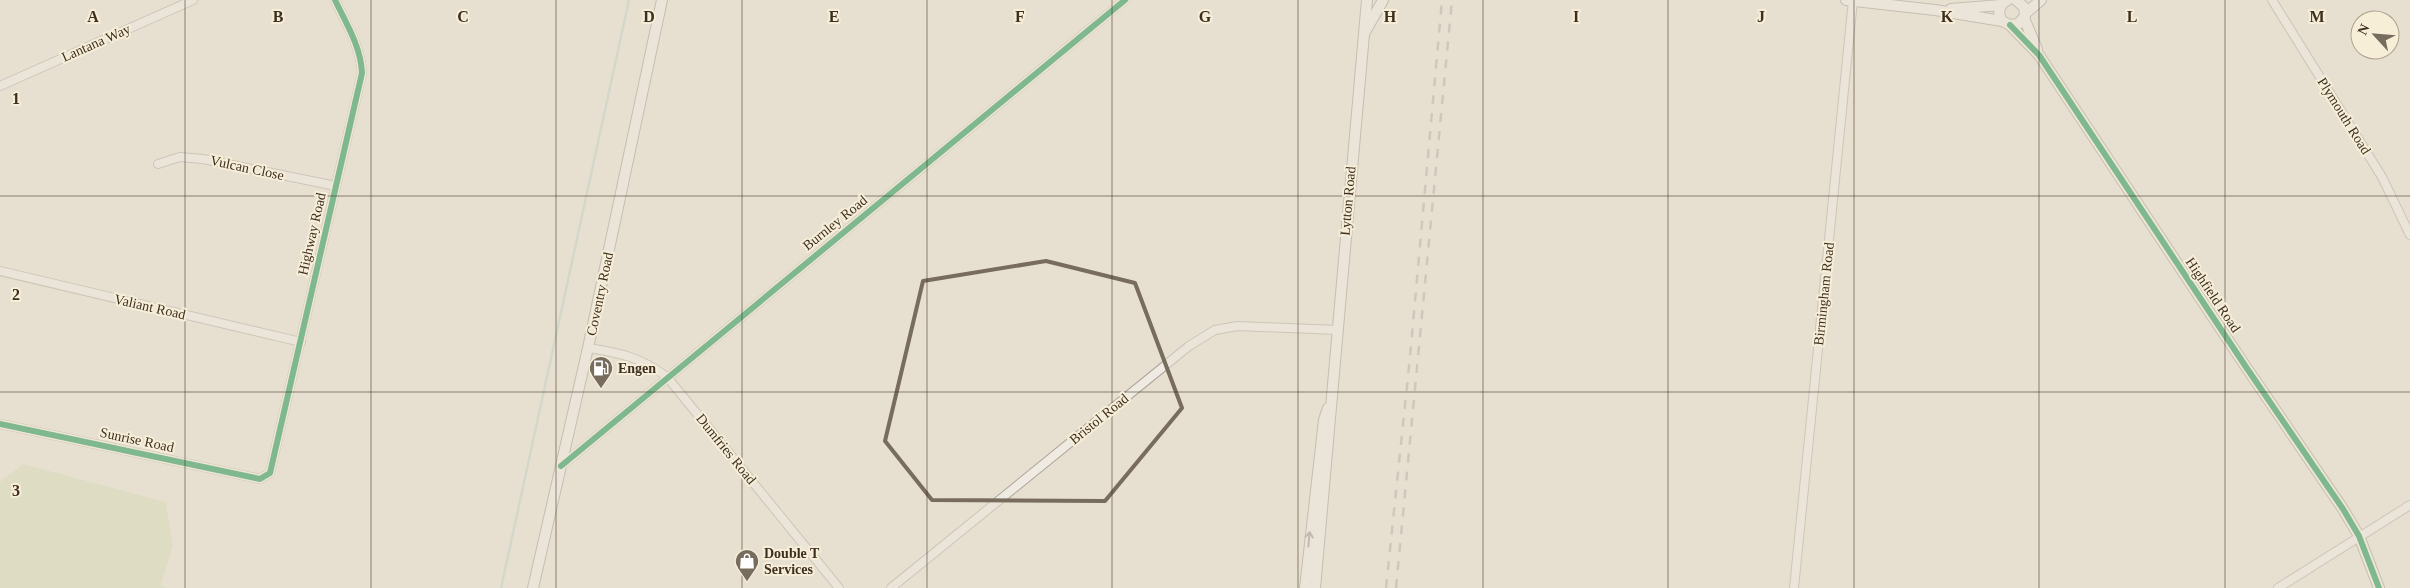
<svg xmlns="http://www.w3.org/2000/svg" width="2410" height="588" viewBox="0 0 2410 588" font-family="'Times New Roman',serif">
<rect width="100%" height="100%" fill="#e7e0d1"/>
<path fill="#d6d7b3" d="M23,464L166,502L173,546L161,585L167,588H0V482Z"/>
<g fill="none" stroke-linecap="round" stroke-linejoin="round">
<path stroke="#bcccc2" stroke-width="2.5" d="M501,588L629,0"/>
<g stroke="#ada599" stroke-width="10">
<g id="street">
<path d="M2272,0L2382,177L2410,235"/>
<path d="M0,86L193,0"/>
<path d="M158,164L180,157L203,159L336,186"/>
<path d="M0,271L301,342"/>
<path d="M588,348C621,353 640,357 667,377L839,588"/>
<path d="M0,424L260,479L270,473L362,73C361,47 346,23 335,0"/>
<path d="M561,466L1125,0"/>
<path d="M891,588L1189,346L1215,330L1237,326L1337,330"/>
<path d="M1794,588L1853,0"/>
<path d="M2278,588L2410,505"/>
</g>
</g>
<g stroke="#9c958a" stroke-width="12">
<g id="secondary">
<path d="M1846,0L1935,10L2002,21"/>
<path d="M2008,0C1999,4 1997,13 2002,21L2010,25L2018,24L2025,16L2024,7L2016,0"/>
<path d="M1951,9L2001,5"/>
<path d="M2025,14L2041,0"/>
<path d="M2024,18L2037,49"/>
<path d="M2010,25L2039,55L2246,367L2343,509L2359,536L2379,588"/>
<path d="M1365,32L1383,0"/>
<path d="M533,588L588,348L662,0"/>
<path d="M1305,588L1324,420L1328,408"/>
<path d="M1315,588L1367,0"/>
</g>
</g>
<use href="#street" stroke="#efebe3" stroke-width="8"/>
<use href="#secondary" stroke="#efebe3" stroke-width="10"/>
<g stroke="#afaaa2" stroke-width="2.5" stroke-dasharray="9 9" stroke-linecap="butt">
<path d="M1386,588L1410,357L1442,0"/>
<path d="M1396,588L1452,0"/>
</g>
<g stroke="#f7eed8" stroke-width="9">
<g id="cycleway">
<path d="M2010,25L2039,55L2246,367L2343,509L2359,536L2379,588"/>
<path d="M0,424L260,479L270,473L362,73C361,47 346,23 335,0"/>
<path d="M561,466L1125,0"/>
</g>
</g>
<use href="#cycleway" stroke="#00873e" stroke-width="6"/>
</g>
<defs><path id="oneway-shaft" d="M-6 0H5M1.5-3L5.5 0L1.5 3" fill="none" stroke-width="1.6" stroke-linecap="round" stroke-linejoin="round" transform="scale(1.25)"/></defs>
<use stroke="#968c82" href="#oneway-shaft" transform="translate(1309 539) rotate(-85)"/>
<path d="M0 0H2410V588H0ZM1046,261L1135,283L1182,408L1105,501L932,500L885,441L923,281Z" fill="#e7e0d1" fill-opacity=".55" fill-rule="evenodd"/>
<path fill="none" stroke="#786c5e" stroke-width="4" stroke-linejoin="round" d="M1046,261L1135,283L1182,408L1105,501L932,500L885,441L923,281Z"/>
<path fill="none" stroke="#3d2e20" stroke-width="1" stroke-opacity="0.55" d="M185,0V588M371,0V588M556,0V588M742,0V588M927,0V588M1112,0V588M1298,0V588M1483,0V588M1668,0V588M1854,0V588M2039,0V588M2225,0V588M0,196H2410M0,392H2410"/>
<defs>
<g id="fuel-pin" transform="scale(1.25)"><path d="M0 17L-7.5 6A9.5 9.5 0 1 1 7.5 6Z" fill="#786c5e" stroke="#f7eed8"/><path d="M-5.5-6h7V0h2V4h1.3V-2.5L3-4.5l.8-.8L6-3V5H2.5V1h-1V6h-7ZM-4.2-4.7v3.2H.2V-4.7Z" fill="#fff"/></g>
<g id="shop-pin" transform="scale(1.25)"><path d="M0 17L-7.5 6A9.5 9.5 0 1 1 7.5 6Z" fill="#786c5e" stroke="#f7eed8"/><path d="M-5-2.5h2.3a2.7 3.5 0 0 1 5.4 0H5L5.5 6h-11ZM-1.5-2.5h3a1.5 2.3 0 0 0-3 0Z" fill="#fff"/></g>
</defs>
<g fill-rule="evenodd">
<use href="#fuel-pin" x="601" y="368"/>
<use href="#shop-pin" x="747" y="561"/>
</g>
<g text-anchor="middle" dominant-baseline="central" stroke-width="4" stroke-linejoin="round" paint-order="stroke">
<g font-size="14" fill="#3d2e20" stroke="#f7eed8">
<text transform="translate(96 43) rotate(-24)">Lantana Way</text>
<text transform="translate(2344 116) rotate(58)">Plymouth Road</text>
<text transform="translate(247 168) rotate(12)">Vulcan Close</text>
<text transform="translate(1348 201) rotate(-85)">Lytton Road</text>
<text transform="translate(835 223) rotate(-39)">Burnley Road</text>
<text transform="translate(312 234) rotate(-77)">Highway Road</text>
<text transform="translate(600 294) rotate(-78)">Coventry Road</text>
<text transform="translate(1824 294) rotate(-84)">Birmingham Road</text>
<text transform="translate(2213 295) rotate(56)">Highfield Road</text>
<text transform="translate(150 307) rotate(13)">Valiant Road</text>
<text transform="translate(1099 419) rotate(-39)">Bristol Road</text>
<text transform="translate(137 440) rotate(12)">Sunrise Road</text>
<text transform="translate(726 449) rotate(51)">Dumfries Road</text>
</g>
<g font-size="14" font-weight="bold" fill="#3d2e20" stroke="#f7eed8" text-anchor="start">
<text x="618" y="368">Engen</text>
<text x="764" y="553">Double T<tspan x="764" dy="16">Services</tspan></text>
</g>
</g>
<g font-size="16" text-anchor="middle" font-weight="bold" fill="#3d2e20" stroke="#f7eed8" stroke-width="4" stroke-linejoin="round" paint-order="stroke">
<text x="93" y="22">A</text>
<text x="278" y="22">B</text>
<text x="463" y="22">C</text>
<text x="649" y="22">D</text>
<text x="834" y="22">E</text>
<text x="1020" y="22">F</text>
<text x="1205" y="22">G</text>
<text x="1390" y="22">H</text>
<text x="1576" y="22">I</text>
<text x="1761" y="22">J</text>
<text x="1947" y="22">K</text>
<text x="2132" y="22">L</text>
<text x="2317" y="22">M</text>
<text x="16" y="104">1</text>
<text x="16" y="300">2</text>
<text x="16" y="496">3</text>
</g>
<g transform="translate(2375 35) rotate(296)"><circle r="24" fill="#f7eed8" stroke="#ada18e"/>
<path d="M0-4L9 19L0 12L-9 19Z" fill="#786c5e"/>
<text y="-8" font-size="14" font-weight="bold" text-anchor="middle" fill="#3d2e20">N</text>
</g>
</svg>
